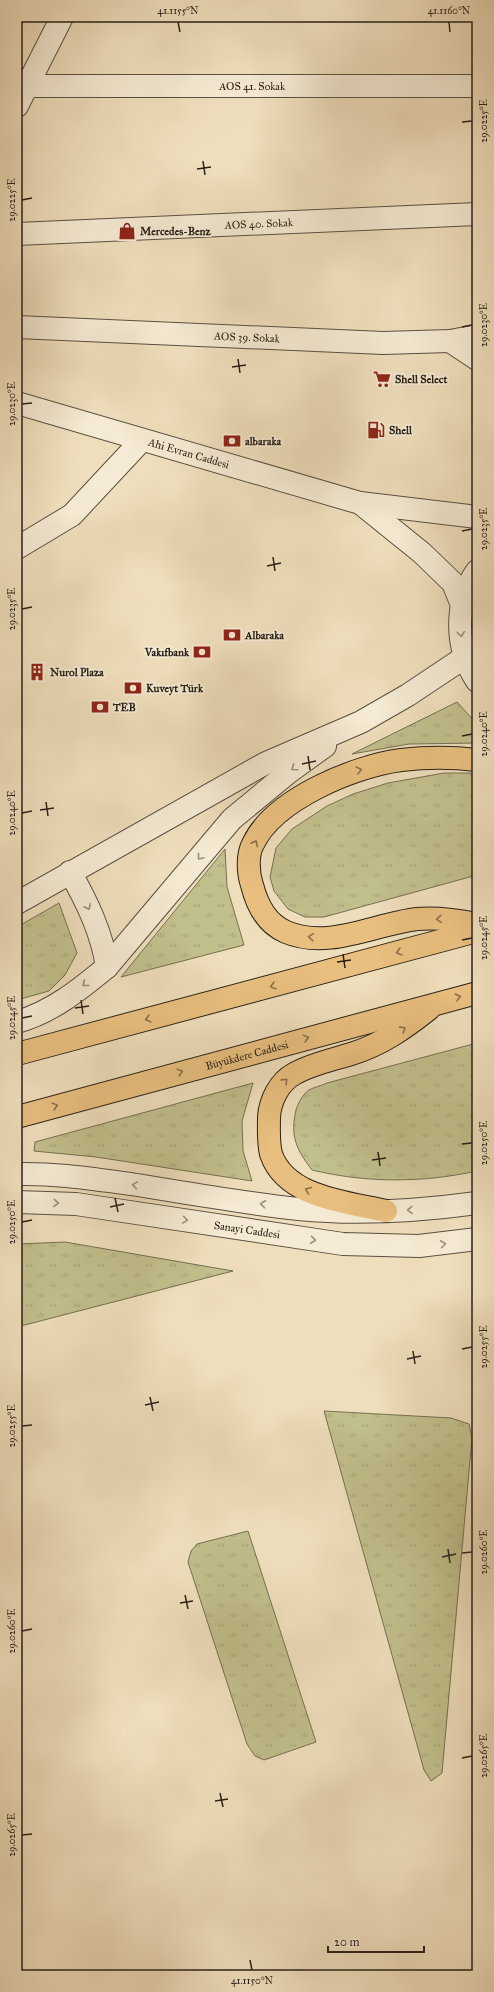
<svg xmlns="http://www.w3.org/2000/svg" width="494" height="1992" viewBox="0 0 494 1992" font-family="'IM FELL Great Primer',serif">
<defs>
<pattern id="grass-tufts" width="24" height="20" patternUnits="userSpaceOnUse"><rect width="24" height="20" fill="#c1bf8c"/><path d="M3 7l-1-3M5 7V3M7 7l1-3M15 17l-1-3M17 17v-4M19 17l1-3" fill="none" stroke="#a6a478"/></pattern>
</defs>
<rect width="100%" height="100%" fill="#efdebc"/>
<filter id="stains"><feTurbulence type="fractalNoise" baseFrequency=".005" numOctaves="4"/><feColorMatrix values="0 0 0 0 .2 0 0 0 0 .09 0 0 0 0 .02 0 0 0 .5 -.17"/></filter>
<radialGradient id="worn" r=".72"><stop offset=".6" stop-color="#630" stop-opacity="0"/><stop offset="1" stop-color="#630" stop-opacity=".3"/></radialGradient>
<g fill="url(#grass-tufts)" stroke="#757052">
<path d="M457,702L477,724V743L409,744L352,754Z"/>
<path d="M444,773H477V875L324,917H305L288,909L274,891L270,877L276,848L292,829L327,806L353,794L388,783Z"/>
<path d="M225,849L227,887L244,945L121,977Z"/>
<path d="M59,903L77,953L65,975L49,991L17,1000V927Z"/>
<path d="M477,1043V1171C422,1183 366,1183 312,1170C296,1149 290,1136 296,1110C298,1103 303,1094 309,1090C314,1087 321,1086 327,1083Z"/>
<path d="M253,1083L242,1121L243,1151L252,1181L96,1157L34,1151L35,1142Z"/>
<path d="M65,1242L233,1271L17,1327V1244Z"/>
<path d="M324,1411L451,1418L469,1424L472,1438L442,1773L431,1781L424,1770Z"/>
<path d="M248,1531L316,1742L264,1760L255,1756L247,1744L188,1562L191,1551L197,1544Z"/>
</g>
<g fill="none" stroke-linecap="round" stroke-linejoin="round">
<g stroke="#5a5041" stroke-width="24">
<g id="minor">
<path id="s1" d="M27,86H477"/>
<path d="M17,106L62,17"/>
<path id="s2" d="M17,234L477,214"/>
<path id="s3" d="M17,327L383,343L450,341L477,336"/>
<path d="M450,341L477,359"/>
<path id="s4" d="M17,403L360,503L477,517"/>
<path d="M360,503L422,553L453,583L462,605"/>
<path d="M17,548L72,515L142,440"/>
<path d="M477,571C454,603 455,648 477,681"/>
<path d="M70,872C87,902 102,933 107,967"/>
<path d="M17,903L266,763L361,722L408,695L465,657"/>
<path d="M17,1022C52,1012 79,990 107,967L232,819L289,772L325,746"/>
</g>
</g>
<g stroke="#5a5041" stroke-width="24">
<g id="tertiary">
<path d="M17,1174C56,1173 93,1179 131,1184C187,1193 243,1203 299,1209C359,1215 418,1211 477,1203"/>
<path id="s5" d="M17,1202L76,1204L343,1244L419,1246L477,1239"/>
</g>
</g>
<g stroke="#292118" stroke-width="24">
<g id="primary">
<path d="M477,760C452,757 426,757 401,760C355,766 274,799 253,844C247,855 248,873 252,885C257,905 267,924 286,932C329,950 374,924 417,919C437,917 457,920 477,924"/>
<path d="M17,1054L477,931"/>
<path id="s6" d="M17,1117L477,993"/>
<path d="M386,1211C348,1202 286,1198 271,1154C268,1142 269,1129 269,1117C270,1101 279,1082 294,1074C311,1064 332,1060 351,1054C381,1045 405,1028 429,1009"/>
</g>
</g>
<use href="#minor" stroke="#f5ead3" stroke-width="22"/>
<use href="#tertiary" stroke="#f5ead3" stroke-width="22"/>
<use href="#primary" stroke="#e8bf7e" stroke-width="22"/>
</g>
<defs><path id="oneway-chevron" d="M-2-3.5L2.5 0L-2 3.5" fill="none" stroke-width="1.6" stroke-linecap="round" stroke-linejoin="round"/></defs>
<g stroke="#99907f">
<use href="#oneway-chevron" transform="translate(461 634) rotate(83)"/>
<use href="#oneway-chevron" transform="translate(294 768) rotate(145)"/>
<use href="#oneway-chevron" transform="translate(200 857) rotate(130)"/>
<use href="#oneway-chevron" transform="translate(88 907) rotate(64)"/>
<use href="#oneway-chevron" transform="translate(85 984) rotate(142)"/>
<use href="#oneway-chevron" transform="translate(135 1185) rotate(-171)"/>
<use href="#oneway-chevron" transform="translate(56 1203) rotate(3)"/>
<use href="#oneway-chevron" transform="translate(263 1204) rotate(-172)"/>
<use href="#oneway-chevron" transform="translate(410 1210) rotate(178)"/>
<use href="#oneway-chevron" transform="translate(185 1220) rotate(9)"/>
<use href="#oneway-chevron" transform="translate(313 1240) rotate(8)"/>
<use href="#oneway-chevron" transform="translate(443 1244) rotate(-7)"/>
</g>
<g stroke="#88704b">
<use href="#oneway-chevron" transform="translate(359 770) rotate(-14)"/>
<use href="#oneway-chevron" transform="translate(255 843) rotate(-63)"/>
<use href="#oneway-chevron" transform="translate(439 919) rotate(179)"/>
<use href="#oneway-chevron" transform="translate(311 937) rotate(-176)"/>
<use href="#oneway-chevron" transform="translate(399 952) rotate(165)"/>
<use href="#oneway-chevron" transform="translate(273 986) rotate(165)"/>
<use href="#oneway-chevron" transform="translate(458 997) rotate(-14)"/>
<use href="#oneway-chevron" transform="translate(148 1019) rotate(165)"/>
<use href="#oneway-chevron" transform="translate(403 1029) rotate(-32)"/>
<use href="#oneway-chevron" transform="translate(306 1038) rotate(-15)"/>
<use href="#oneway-chevron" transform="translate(180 1072) rotate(-15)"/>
<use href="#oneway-chevron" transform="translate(285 1081) rotate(-44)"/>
<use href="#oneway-chevron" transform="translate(55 1106) rotate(-15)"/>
<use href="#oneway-chevron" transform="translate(308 1190) rotate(-157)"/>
</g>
<path fill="none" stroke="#292118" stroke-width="1.5" d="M178,22L180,32M449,22L450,32M462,122L472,121M203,161L205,175M197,169L211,167M22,200L32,198M462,327L472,325M238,359L240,373M232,367L246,365M22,404L32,403M462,531L472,529M273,557L275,571M267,566L281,563M22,609L32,607M462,736L472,734M308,756L310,770M302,764L316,761M46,802L48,816M40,810L54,808M22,813L32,811M462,940L472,938M343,954L345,968M337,962L351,960M81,1000L83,1014M75,1008L89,1006M22,1018L32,1016M462,1144L472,1143M378,1152L380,1166M372,1160L386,1158M115,1198L118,1212M110,1207L124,1204M22,1222L32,1220M462,1349L472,1347M413,1351L415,1364M407,1359L421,1356M150,1397L153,1411M145,1405L159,1402M22,1426L32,1425M448,1549L450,1563M462,1553L472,1552M442,1557L456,1554M185,1595L188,1609M180,1603L193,1601M22,1631L32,1629M462,1758L472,1756M220,1793L223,1807M215,1801L228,1799M22,1835L32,1834M250,1960L252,1970"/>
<defs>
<g id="shop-bare" transform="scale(1.38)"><path d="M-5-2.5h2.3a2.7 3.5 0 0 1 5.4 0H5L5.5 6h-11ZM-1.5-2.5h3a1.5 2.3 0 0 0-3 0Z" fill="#8f2418" stroke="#f5ead3" stroke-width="2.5" paint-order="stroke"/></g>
<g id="supermarket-bare" transform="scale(1.38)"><path d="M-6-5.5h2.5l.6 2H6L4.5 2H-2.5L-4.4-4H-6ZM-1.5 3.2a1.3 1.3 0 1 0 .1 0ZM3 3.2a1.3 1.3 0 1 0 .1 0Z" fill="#8f2418" stroke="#f5ead3" stroke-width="2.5" paint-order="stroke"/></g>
<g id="fuel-bare" transform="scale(1.38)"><path d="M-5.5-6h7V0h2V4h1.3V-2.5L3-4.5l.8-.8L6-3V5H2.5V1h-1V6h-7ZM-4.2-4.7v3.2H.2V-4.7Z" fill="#8f2418" stroke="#f5ead3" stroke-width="2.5" paint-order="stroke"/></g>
<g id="bank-bare" transform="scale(1.38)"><path d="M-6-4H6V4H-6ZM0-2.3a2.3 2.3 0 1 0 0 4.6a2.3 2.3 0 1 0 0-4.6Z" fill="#8f2418" stroke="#f5ead3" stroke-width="2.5" paint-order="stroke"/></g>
<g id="building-bare" transform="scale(1.38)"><path d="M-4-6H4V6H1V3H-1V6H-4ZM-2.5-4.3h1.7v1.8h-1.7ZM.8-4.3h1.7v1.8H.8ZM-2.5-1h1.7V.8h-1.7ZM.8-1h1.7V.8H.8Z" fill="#8f2418" stroke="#f5ead3" stroke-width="2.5" paint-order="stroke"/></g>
</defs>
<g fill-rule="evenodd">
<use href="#shop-bare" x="127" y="231"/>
<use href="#supermarket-bare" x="382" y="379"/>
<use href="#fuel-bare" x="376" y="430"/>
<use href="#bank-bare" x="232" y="441"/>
<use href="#bank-bare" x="232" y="635"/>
<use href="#bank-bare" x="202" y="652"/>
<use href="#building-bare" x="37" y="672"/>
<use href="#bank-bare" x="133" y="688"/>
<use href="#bank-bare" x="100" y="707"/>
</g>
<g text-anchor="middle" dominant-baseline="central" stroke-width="3.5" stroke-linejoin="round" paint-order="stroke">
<g font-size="11" fill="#292118" stroke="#f5ead3">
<text stroke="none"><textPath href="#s1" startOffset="225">AOS 41. Sokak</textPath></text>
<text stroke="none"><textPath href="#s2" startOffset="242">AOS 40. Sokak</textPath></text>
<text stroke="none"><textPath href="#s3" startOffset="230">AOS 39. Sokak</textPath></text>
<text stroke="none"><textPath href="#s4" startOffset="179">Ahi Evran Caddesi</textPath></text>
<text stroke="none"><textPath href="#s6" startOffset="238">Büyükdere Caddesi</textPath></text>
<text stroke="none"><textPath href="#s5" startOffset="232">Sanayi Caddesi</textPath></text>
</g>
<g font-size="11" font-weight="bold" fill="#292118" stroke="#f5ead3" text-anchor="start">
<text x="140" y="231">Mercedes-Benz</text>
<text x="395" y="379">Shell Select</text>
<text x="389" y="430">Shell</text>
<text x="245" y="441">albaraka</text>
<text x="245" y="635">Albaraka</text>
<text x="189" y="652" text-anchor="end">Vakıfbank</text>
<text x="50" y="672">Nurol Plaza</text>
<text x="146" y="688">Kuveyt Türk</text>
<text x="113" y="707">TEB</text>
</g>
</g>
<rect width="494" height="1992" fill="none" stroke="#efdebc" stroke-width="44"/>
<path d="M328 1946v6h96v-6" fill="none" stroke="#292118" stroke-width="2"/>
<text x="334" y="1946" font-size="12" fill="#292118" stroke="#f5ead3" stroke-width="3" paint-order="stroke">20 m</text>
<rect x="22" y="22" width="450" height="1948" fill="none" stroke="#292118" stroke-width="1.5"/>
<g font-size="10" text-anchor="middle" fill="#292118">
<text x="178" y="14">41.1155°N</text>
<text x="449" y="14">41.1160°N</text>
<text transform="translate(483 121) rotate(-90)" y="4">29.0225°E</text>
<text transform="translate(11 200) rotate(-90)" y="4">29.0225°E</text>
<text transform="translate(483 325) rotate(-90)" y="4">29.0230°E</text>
<text transform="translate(11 404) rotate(-90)" y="4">29.0230°E</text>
<text transform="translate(483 529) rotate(-90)" y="4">29.0235°E</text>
<text transform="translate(11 609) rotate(-90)" y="4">29.0235°E</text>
<text transform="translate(483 734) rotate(-90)" y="4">29.0240°E</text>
<text transform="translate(11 813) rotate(-90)" y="4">29.0240°E</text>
<text transform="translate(483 938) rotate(-90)" y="4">29.0245°E</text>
<text transform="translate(11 1018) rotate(-90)" y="4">29.0245°E</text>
<text transform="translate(483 1143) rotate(-90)" y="4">29.0250°E</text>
<text transform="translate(11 1222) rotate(-90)" y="4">29.0250°E</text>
<text transform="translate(483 1347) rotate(-90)" y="4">29.0255°E</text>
<text transform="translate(11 1426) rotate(-90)" y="4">29.0255°E</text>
<text transform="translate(483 1552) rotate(-90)" y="4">29.0260°E</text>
<text transform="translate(11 1631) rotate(-90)" y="4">29.0260°E</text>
<text transform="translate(483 1756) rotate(-90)" y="4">29.0265°E</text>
<text transform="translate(11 1835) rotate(-90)" y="4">29.0265°E</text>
<text x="252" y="1984">41.1150°N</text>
</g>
<rect width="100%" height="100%" filter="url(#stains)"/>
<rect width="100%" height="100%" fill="url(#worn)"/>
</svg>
